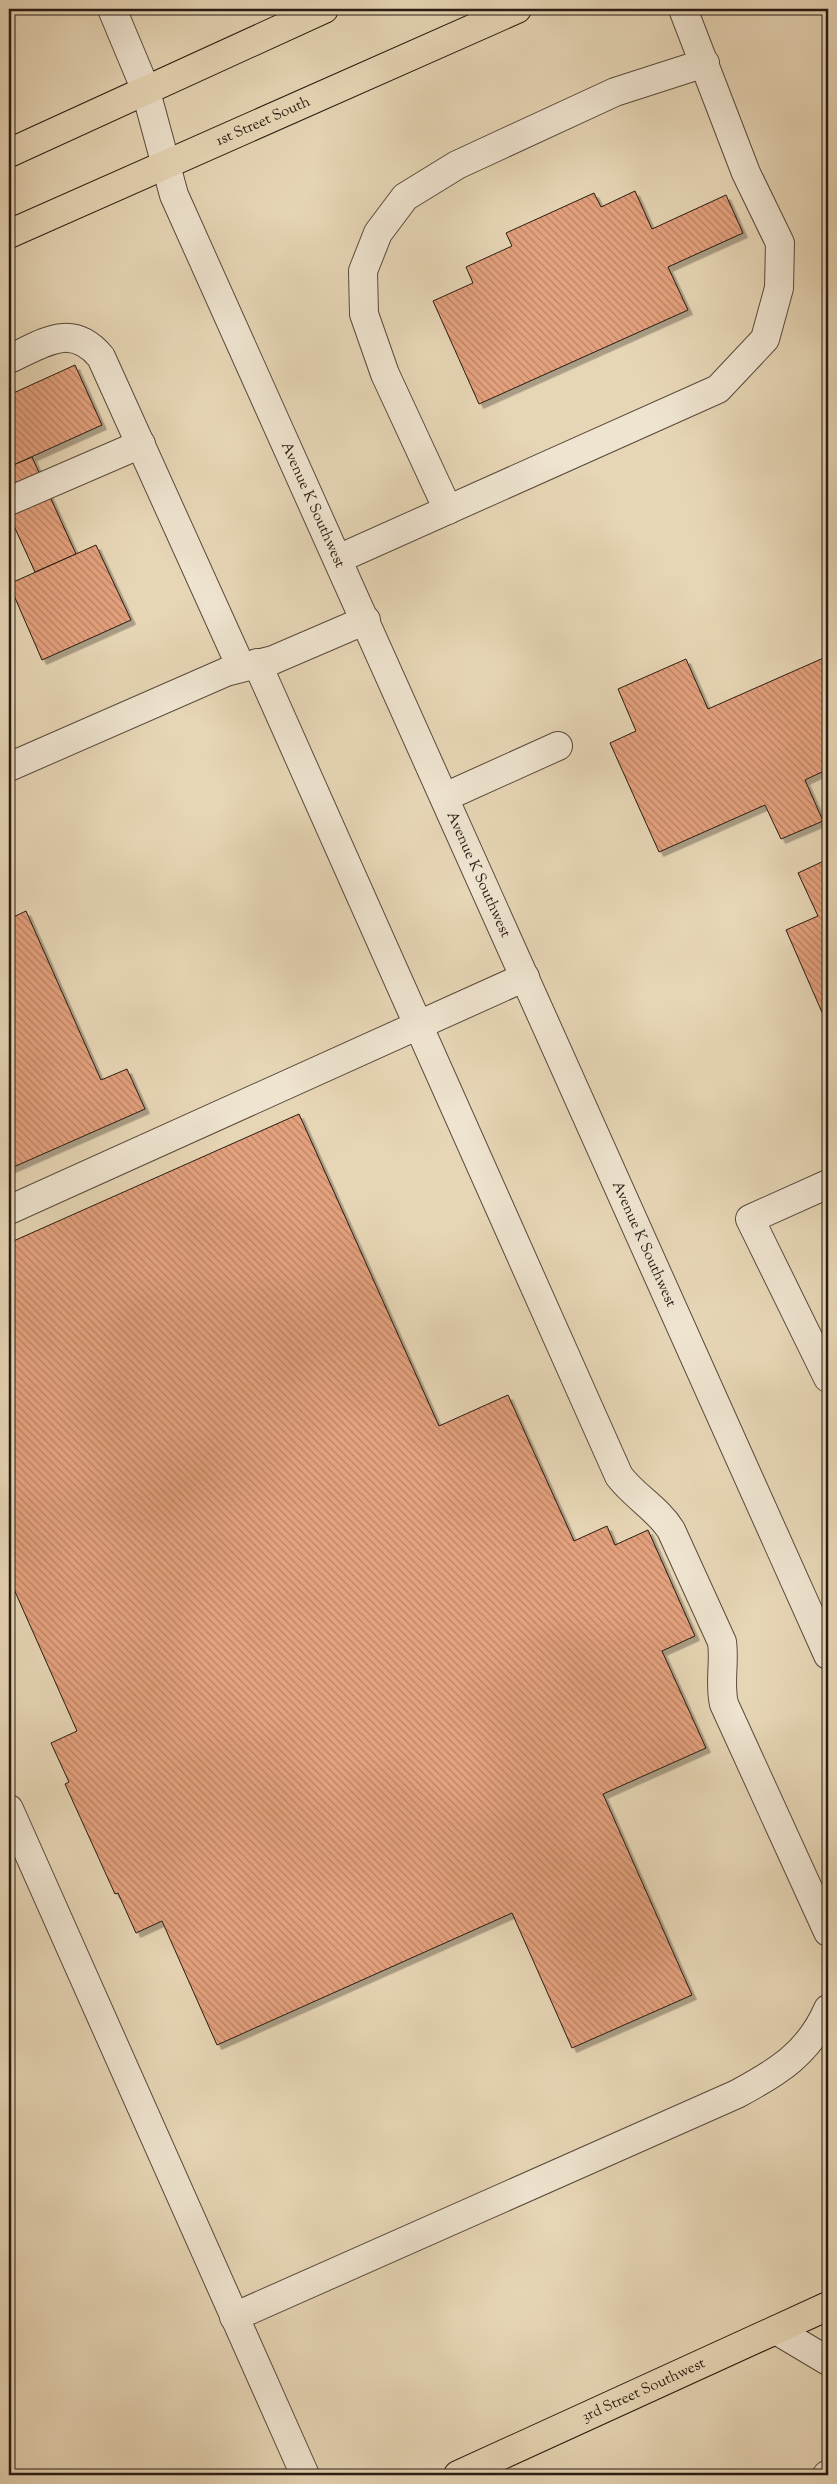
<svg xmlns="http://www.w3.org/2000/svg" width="837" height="2484" viewBox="0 0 837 2484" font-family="'Sorts Mill Goudy',serif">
<defs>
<pattern id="building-back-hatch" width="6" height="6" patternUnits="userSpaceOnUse" patternTransform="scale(1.25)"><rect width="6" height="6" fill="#e4a17d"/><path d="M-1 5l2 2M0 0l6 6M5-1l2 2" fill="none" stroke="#b98265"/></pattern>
<filter id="shadow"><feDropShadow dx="4.5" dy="4.5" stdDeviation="0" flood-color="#0004"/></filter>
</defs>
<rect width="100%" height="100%" fill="#e7d6b6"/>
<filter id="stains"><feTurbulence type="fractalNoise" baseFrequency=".004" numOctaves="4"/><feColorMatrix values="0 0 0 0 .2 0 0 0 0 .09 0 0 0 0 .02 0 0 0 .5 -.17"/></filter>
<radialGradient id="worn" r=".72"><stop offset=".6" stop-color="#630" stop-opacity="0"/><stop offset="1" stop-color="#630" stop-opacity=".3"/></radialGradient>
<g fill="url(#building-back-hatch)" stroke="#281b12" filter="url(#shadow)">
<path d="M635,191L652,229L726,195L743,233L668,267L688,310L479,404L433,301L473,283L466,267L512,246L506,233L594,193L601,207Z"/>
<path d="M75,365L102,425L9,467V395Z"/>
<path d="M32,457L76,554L35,572L9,515V467Z"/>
<path d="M96,545L131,620L42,660L9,584Z"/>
<path d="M828,656V769L805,780L823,821L781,839L765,805L659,852L610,743L636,731L618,689L686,659L708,709Z"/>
<path d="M828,859V1026L786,930L818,916L798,873Z"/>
<path d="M26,911L101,1080L127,1069L145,1109L9,1169V919Z"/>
<path d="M299,1114L439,1426L508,1395L574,1541L607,1526L615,1545L648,1530L695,1636L662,1651L706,1748L603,1794L692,1995L572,2048L512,1913L217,2045L162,1921L136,1933L118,1893L115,1894L65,1784L69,1782L51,1743L77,1731L9,1578V1243Z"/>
</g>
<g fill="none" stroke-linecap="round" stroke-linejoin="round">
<g stroke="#584a3b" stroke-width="30">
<g id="minor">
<path id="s1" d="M112,9L145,88L174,195L828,1655"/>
<path d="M9,359C43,344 71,321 101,357L241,667"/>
<path d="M9,501L141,444"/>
<path d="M448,510L385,374L364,314L363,271L378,233L405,197L457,165L615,92L705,63"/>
<path d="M338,559L718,389L765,339L779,288L780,243L746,173L683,9"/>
<path d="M257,663L619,1476C635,1497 657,1508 671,1530L722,1642C725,1663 719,1683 724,1704L828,1932"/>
<path d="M9,767L226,672L273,660L366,620"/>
<path d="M445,797L558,746"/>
<path d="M828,1184L750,1219L828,1378"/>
<path d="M9,1210L525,977"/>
<path d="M9,1809L305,2475"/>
<path d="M234,2317L737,2094C778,2072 809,2053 828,2009"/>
<path d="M776,2330L828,2361"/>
<path d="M827,2475H828"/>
</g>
</g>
<g stroke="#281b12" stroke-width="30">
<g id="major">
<path d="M9,153L324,9"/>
<path id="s2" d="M9,234L517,9"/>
</g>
</g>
<g stroke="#281b12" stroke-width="30">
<g id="highway">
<path id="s3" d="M458,2475L828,2306"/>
</g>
</g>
<use href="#minor" stroke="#efe4d0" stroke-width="28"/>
<use href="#major" stroke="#e7d6b6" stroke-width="28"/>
<use href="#highway" stroke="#e7d6b6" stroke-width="28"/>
</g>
<g text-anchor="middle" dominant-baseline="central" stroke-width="4" stroke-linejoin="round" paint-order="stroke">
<g font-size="15" fill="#281b12" stroke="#efe4d0">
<text stroke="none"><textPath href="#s2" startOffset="278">1st Street South</textPath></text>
<text stroke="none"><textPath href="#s1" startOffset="536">Avenue K Southwest</textPath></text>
<text stroke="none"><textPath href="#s1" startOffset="941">Avenue K Southwest</textPath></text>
<text stroke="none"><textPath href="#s1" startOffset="1346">Avenue K Southwest</textPath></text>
<text stroke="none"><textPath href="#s3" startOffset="204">3rd Street Southwest</textPath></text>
</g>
</g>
<rect width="837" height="2484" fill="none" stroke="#e7d6b6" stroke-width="30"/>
<rect x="10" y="10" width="817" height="2464" fill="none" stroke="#281b12" stroke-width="2.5"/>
<rect x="15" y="15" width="807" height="2454" fill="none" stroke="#281b12"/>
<rect width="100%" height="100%" filter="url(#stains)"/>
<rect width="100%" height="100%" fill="url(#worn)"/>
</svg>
